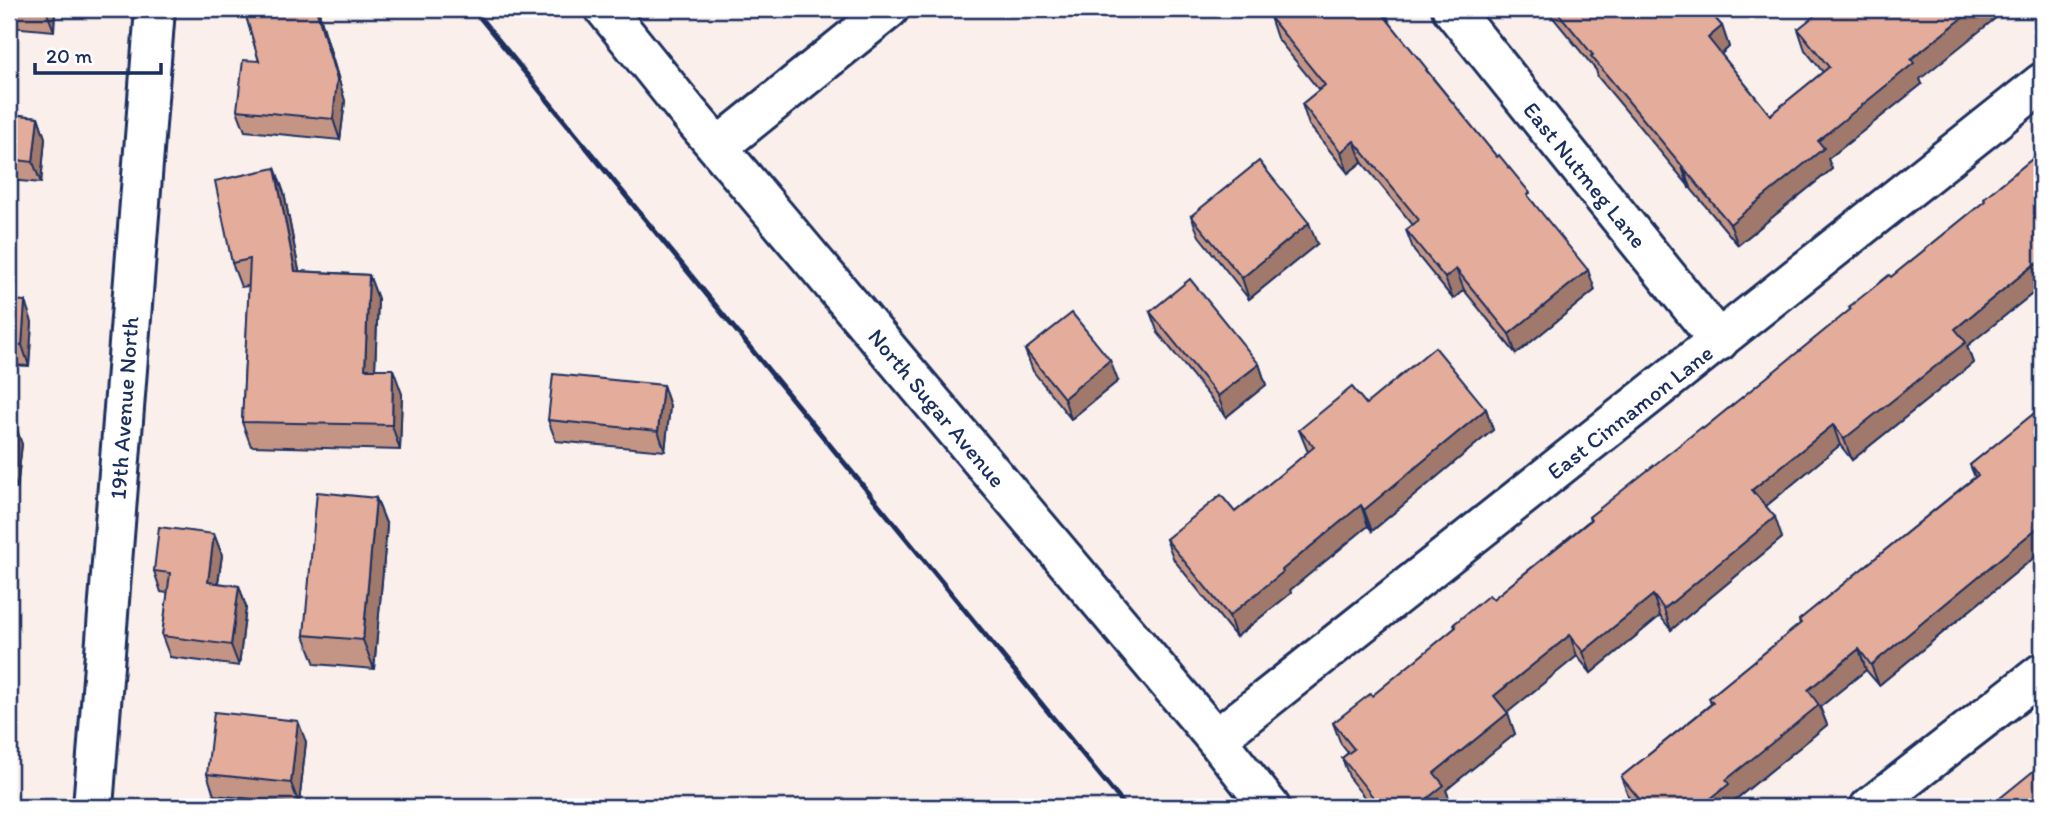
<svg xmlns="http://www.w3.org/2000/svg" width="2051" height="816" viewBox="0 0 2051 816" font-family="Itim,sans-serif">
<rect width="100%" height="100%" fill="#faefeb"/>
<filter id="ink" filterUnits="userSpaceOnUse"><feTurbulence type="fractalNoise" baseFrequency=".0143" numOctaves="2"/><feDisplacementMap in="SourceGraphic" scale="14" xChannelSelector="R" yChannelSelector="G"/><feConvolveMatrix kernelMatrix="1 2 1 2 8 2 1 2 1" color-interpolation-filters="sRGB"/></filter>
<g filter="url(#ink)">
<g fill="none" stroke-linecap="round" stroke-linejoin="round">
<g stroke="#1b2f5e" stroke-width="44">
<g id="street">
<path d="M1452,9L1719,341"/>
<path d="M719,146L889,9"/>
<path d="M1216,739L2042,83"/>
<path d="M93,807L155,9"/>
<path d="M1870,807L2042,673"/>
</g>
</g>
<g stroke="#1b2f5e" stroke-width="44">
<path id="secondary" d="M605,9L687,111L1216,739L1270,807"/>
</g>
<use href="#street" stroke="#fff" stroke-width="38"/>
<use href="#secondary" stroke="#fff" stroke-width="38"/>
<path stroke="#1b2f5e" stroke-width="5" d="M473,9L1126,807"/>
</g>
<g fill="#c49585" stroke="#1b2f5e" stroke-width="2">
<path d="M9,9H55L54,31L10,27L9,45Z"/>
<path d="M244,9H318L345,101L340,140L245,131L237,110L259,61Z"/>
<path d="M1546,9H1707L1722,26L1729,47L1721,54L1770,115L1823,72L1805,50L1798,29L1920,79L1922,84L1828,159L1832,169L1738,245L1598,77L1596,70Z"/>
<path d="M1385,10L1389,22L1429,73L1533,202L1595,290L1516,354L1464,290L1453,299L1414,251L1406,230L1413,225L1362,162L1348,173L1309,125L1302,104L1319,90L1277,38L1270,17Z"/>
<path d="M9,114L38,117L45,138L41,183L9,180Z"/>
<path d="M2042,151V286L1967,346L1973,363L1852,460L1840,445L1766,506L1782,538L1671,630L1660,616L1591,673L1577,656L1507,712L1515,734L1446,790L1452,806L1450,807H1372L1350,779L1342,758L1348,753L1341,744L1333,723L1372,696L1455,628L1454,624L1493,599L1590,520L1589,517L1703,429L1850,310L1849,307L1891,277L1985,201L1984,198Z"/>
<path d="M275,168L284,193L299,271L369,275L378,299L375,369L402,394L400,450L251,446L242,422L249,286L241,287L232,263Z"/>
<path d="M1191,216L1317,244L1249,299L1199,236Z"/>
<path d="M9,300L32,322L29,366L9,365Z"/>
<path d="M1150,312L1259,364L1266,385L1226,417L1158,333Z"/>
<path d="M1025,350L1118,381L1071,419L1033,371Z"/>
<path d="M663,385L670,406L665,451L556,441L548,420Z"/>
<path d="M1366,404L1486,409L1493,430L1372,531L1368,526L1290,590L1291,593L1236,637L1174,560L1166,539L1235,512L1308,452L1299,430Z"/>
<path d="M2042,407V551L1879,685L1866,670L1820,707L1827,725L1735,800L1736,805L1734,807H1636L1629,798L1621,777L1711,704L1709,698L1800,624L1799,620L1975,477L1970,465Z"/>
<path d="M9,423L22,444L17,488L9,487Z"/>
<path d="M376,498L387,526L374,669L315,664L304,635Z"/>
<path d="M214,534L222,555L218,583L239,586L246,607L239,666L170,657L162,636L168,593L161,592L154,571Z"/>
<path d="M306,742L299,804L214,795L207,774Z"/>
</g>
<g fill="#a0796c" stroke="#1b2f5e" stroke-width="2">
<path d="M46,9H55L54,31L46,10Z"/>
<path d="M316,9H318L345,101L340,140L333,119Z"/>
<path d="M1974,9H2007L1920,79L1922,84L1828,159L1832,169L1738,245L1730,224L1818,141L1911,59Z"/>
<path d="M1385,10L1393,31L1382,13Z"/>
<path d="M1722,26L1729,47L1716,59L1708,38Z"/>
<path d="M38,117L45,138L41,183L33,162Z"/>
<path d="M1354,141L1362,162L1348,173L1341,152Z"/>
<path d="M1683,166L1691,187L1689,188L1682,167Z"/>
<path d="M275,168L284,193L304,296L295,271Z"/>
<path d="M1309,223L1317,244L1249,299L1242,278Z"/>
<path d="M2036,263L2042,280V286L1967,346L1973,363L1852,460L1844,439L1955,329Z"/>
<path d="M1456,269L1464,290L1453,299L1445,278Z"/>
<path d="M1588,270L1595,290L1516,354L1509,334Z"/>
<path d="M369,275L378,299L374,393L365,369Z"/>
<path d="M25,301L32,322L29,366L22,345Z"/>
<path d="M1110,360L1118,381L1071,419L1064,398Z"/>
<path d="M1259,364L1266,385L1226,417L1218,396Z"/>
<path d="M393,369L402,394L400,450L392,425Z"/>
<path d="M663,385L670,406L665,451L658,431Z"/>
<path d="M1486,409L1493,430L1372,531L1364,510Z"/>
<path d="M15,424L22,444L17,488L9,468Z"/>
<path d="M1833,425L1840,445L1760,511L1752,490Z"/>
<path d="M376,498L387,526L374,669L363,640Z"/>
<path d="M1361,505L1368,526L1290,590L1291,593L1236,637L1229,616L1282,570Z"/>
<path d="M1775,517L1782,538L1671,630L1664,609Z"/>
<path d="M2042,524V551L1879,685L1871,665Z"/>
<path d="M214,534L222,555L215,603L208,582Z"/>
<path d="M239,586L246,607L239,666L231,645Z"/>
<path d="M1653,595L1660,616L1591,673L1583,652Z"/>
<path d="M1570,635L1577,656L1502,717L1494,696Z"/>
<path d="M1859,649L1866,670L1820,707L1827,725L1735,800L1736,805L1734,807H1700L1808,690Z"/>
<path d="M1508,713L1515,734L1446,790L1452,806L1450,807H1417L1434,773Z"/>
<path d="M298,721L306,742L299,804L291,783Z"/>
</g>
<g fill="#e4ad9b" stroke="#1b2f5e" stroke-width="2">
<path d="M244,9H316L337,80L333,119L237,110L243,60L259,61Z"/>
<path d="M1279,9H1384L1385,10L1382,13L1427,69L1426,70L1497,157L1499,155L1530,193L1527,195L1588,270L1509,334L1456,269L1445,278L1406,230L1419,220L1354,141L1341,152L1302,104L1325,85L1270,17Z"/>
<path d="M1555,9H1707L1722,26L1708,38L1770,115L1829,67L1798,29L1823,9H1974L1911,59L1914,63L1818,141L1824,148L1730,224L1591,56L1593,55Z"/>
<path d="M9,114L38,117L33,162L9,159Z"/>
<path d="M2042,151V269L2041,270L2036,263L1955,329L1966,342L1844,439L1833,425L1752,490L1775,517L1664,609L1653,595L1583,652L1570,635L1494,696L1508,713L1434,773L1444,785L1417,807H1381L1342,758L1354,749L1333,723L1370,694L1372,696L1456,627L1454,624L1489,595L1493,599L1591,520L1589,517L1702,427L1703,429L1851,309L1849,307L1889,275L1891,277L1985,201L1984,198Z"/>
<path d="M1259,161L1309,223L1242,278L1191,216Z"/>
<path d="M275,168L295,271L369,275L365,369H393L392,425L242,422L250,259L232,263L215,181Z"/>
<path d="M1190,279L1259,364L1218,396L1150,312Z"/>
<path d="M9,300L25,301L22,345L9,344Z"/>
<path d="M1072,313L1110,360L1064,398L1025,350Z"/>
<path d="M1435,347L1486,409L1364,510L1361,505L1282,570L1283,572L1229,616L1166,539L1221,495L1235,512L1314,447L1299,430L1352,387L1366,404Z"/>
<path d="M553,374L663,385L658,431L548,420Z"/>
<path d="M2042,407V524L1871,665L1859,649L1808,690L1819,705L1726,780L1729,784L1700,807H1646L1621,777L1713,703L1709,698L1801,623L1799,620L1978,475L1970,465Z"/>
<path d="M9,423L15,424L9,468Z"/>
<path d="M317,492L376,498L363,640L304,635Z"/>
<path d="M159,527L214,534L208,582L239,586L231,645L162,636L170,573L154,571Z"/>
<path d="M214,712L298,721L291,783L207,774Z"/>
<path d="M2042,764V807H1989Z"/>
</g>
</g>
<g text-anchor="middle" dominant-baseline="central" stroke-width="5" stroke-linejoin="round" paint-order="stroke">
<g font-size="23" fill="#1b2f5e" stroke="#fff">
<text transform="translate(1585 175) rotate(51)">East Nutmeg Lane</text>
<text transform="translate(124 408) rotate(-86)">19th Avenue North</text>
<text transform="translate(937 408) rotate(50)">North Sugar Avenue</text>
<text transform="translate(1630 412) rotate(-38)">East Cinnamon Lane</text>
</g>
</g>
<rect width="2051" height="816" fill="none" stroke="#fff" stroke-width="35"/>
<rect x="18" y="18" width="2016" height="781" fill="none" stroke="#1b2f5e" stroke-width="2.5" filter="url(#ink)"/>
<path d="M35 63v10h126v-10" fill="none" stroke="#1b2f5e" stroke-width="3.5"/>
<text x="46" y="63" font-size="21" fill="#1b2f5e" stroke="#ffffff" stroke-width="5" paint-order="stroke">20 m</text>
</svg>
